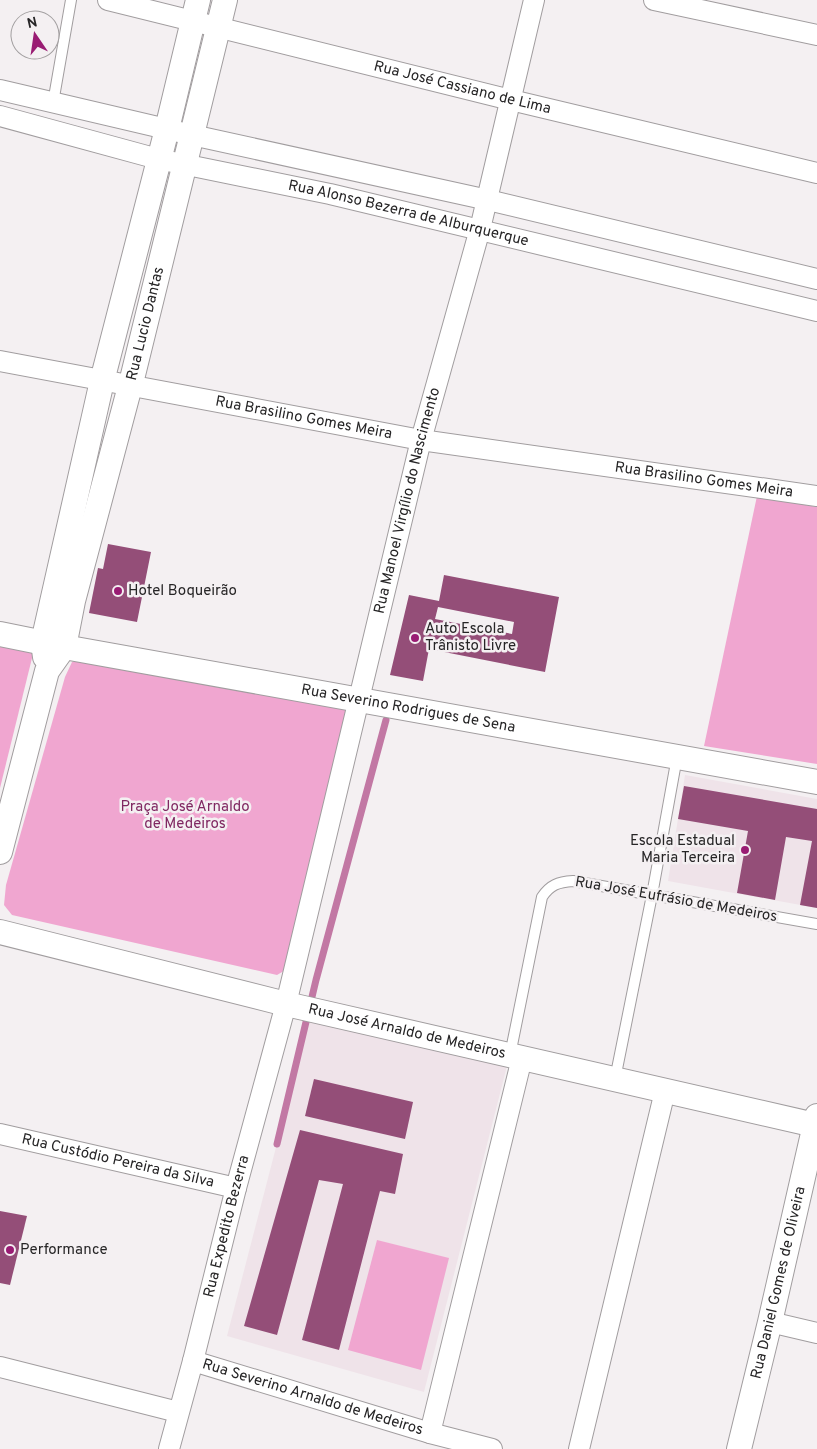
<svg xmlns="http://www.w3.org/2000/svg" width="817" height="1449" viewBox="0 0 817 1449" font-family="Overpass,sans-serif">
<rect width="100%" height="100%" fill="#f4f0f2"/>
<g fill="#efe3e9">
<path d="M685,775L817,799V908L668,881Z"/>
<path d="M310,1016L507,1066L424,1392L227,1336Z"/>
</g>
<g fill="#f0a6d0">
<path d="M757,496L817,507V764L704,746Z"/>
<path d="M0,641L22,646L33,654L0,788Z"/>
<path d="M84,658L341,706L351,712L289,968L277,975L12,915L4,905L6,885L65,677L72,662Z"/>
<path d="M377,1240L449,1258L421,1370L348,1350Z"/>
</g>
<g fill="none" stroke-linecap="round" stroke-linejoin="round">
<path stroke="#c278a4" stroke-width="7" d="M277,1144L316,980L386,720"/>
</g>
<g fill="#944e78" fill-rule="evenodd">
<path d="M108,544L151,552L137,622L89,613L98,568L103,569Z"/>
<path d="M444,575L559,597L545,672L429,649L423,681L390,675L409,595L439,601ZM438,607L514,622L512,634L435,619Z"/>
<path d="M684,786L817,809V908L800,905L812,841L786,837L775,900L737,893L748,831L678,819Z"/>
<path d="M314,1079L413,1102L405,1139L305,1116Z"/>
<path d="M300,1130L403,1154L395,1194L380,1191L339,1350L302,1340L343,1184L319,1180L277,1335L244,1326Z"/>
<path d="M0,1211L27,1216L10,1285L0,1283Z"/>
</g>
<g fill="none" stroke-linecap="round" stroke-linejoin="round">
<g stroke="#a19d9f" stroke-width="12">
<g id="service">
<path d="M53,103L71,0"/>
<path d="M510,1055L542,897C550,885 558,882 573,881L817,924"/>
<path d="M615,1079L652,895L677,757"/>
</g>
</g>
<g stroke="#a19d9f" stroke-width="22">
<g id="minor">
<path id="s1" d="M108,0L511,100L817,173"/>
<path d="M654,0L817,35"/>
<path d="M0,90L192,135L488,200L817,279"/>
<path id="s2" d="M0,116L158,159L330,194L817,311"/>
<path id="s3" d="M0,361L421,440L817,496"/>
<path id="s4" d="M0,1134L236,1188"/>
<path d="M770,1322L817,1333"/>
<path id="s5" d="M193,1361L430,1433L492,1449"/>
<path d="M0,1367L178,1412"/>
<path d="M430,1433L522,1058"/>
<path id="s6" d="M169,1449L193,1361L236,1188L286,1004L421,440L480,229L534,0"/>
<path d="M579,1449L665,1091"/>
</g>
</g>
<g stroke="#a19d9f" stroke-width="26">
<g id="tertiary">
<path id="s7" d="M0,634L64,647L817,782"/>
<path d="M45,657L43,642L102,381L167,129L198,0"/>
<path id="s8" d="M0,852L47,671L64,647L73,601L133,375L225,0"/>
<path id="s9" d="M0,932L286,1004L815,1125"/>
<path id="s10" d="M739,1449L770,1322L817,1116"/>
</g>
</g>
<use href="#service" stroke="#fff" stroke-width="10"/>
<use href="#minor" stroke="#fff" stroke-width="20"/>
<use href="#tertiary" stroke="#fff" stroke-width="24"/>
</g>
<g fill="#991c73" stroke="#f4f0f2" stroke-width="2">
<circle cx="118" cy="591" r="5"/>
<circle cx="415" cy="638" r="5"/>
<circle cx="745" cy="850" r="5"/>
<circle cx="10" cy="1250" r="5"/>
</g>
<g text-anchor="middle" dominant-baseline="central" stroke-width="5" stroke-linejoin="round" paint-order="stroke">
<g font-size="15" fill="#262526" stroke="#f4f0f2">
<text stroke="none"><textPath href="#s1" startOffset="365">Rua José Cassiano de Lima</textPath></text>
<text stroke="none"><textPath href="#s2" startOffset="420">Rua Alonso Bezerra de Alburquerque</textPath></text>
<text stroke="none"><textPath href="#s8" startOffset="550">Rua Lucio Dantas</textPath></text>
<text stroke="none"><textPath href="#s3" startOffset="309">Rua Brasilino Gomes Meira</textPath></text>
<text stroke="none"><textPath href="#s3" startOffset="714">Rua Brasilino Gomes Meira</textPath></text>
<text stroke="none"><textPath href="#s6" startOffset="978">Rua Manoel Virgílio do Nascimento</textPath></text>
<text stroke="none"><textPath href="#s7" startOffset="415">Rua Severino Rodrigues de Sena</textPath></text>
<text transform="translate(676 900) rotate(10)">Rua José Eufrásio de Medeiros</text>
<text stroke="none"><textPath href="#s9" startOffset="419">Rua José Arnaldo de Medeiros</textPath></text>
<text stroke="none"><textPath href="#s4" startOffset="121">Rua Custódio Pereira da Silva</textPath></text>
<text stroke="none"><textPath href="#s6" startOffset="230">Rua Expedito Bezerra</textPath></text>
<text stroke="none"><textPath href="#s10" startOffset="171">Rua Daniel Gomes de Oliveira</textPath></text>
<text stroke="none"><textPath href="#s5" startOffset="125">Rua Severino Arnaldo de Medeiros</textPath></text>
</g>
<g font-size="15" fill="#262526" stroke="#f4f0f2" text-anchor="start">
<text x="128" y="591">Hotel Boqueirão</text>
<text x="425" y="629">Auto Escola<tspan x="425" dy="17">Trânisto Livre</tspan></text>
<text x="735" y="841" text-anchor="end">Escola Estadual<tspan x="735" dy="17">Maria Terceira</tspan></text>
<text x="20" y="1250">Performance</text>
</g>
<g font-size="15" fill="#802862" stroke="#f4f0f2">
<text x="185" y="807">Praça José Arnaldo<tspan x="185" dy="17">de Medeiros</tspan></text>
</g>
</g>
<g transform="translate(35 35) rotate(347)"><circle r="24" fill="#f4f0f2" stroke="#a29fa0"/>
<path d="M0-4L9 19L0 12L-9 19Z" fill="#991c73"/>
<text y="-8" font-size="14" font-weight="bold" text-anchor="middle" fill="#262526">N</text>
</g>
</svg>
